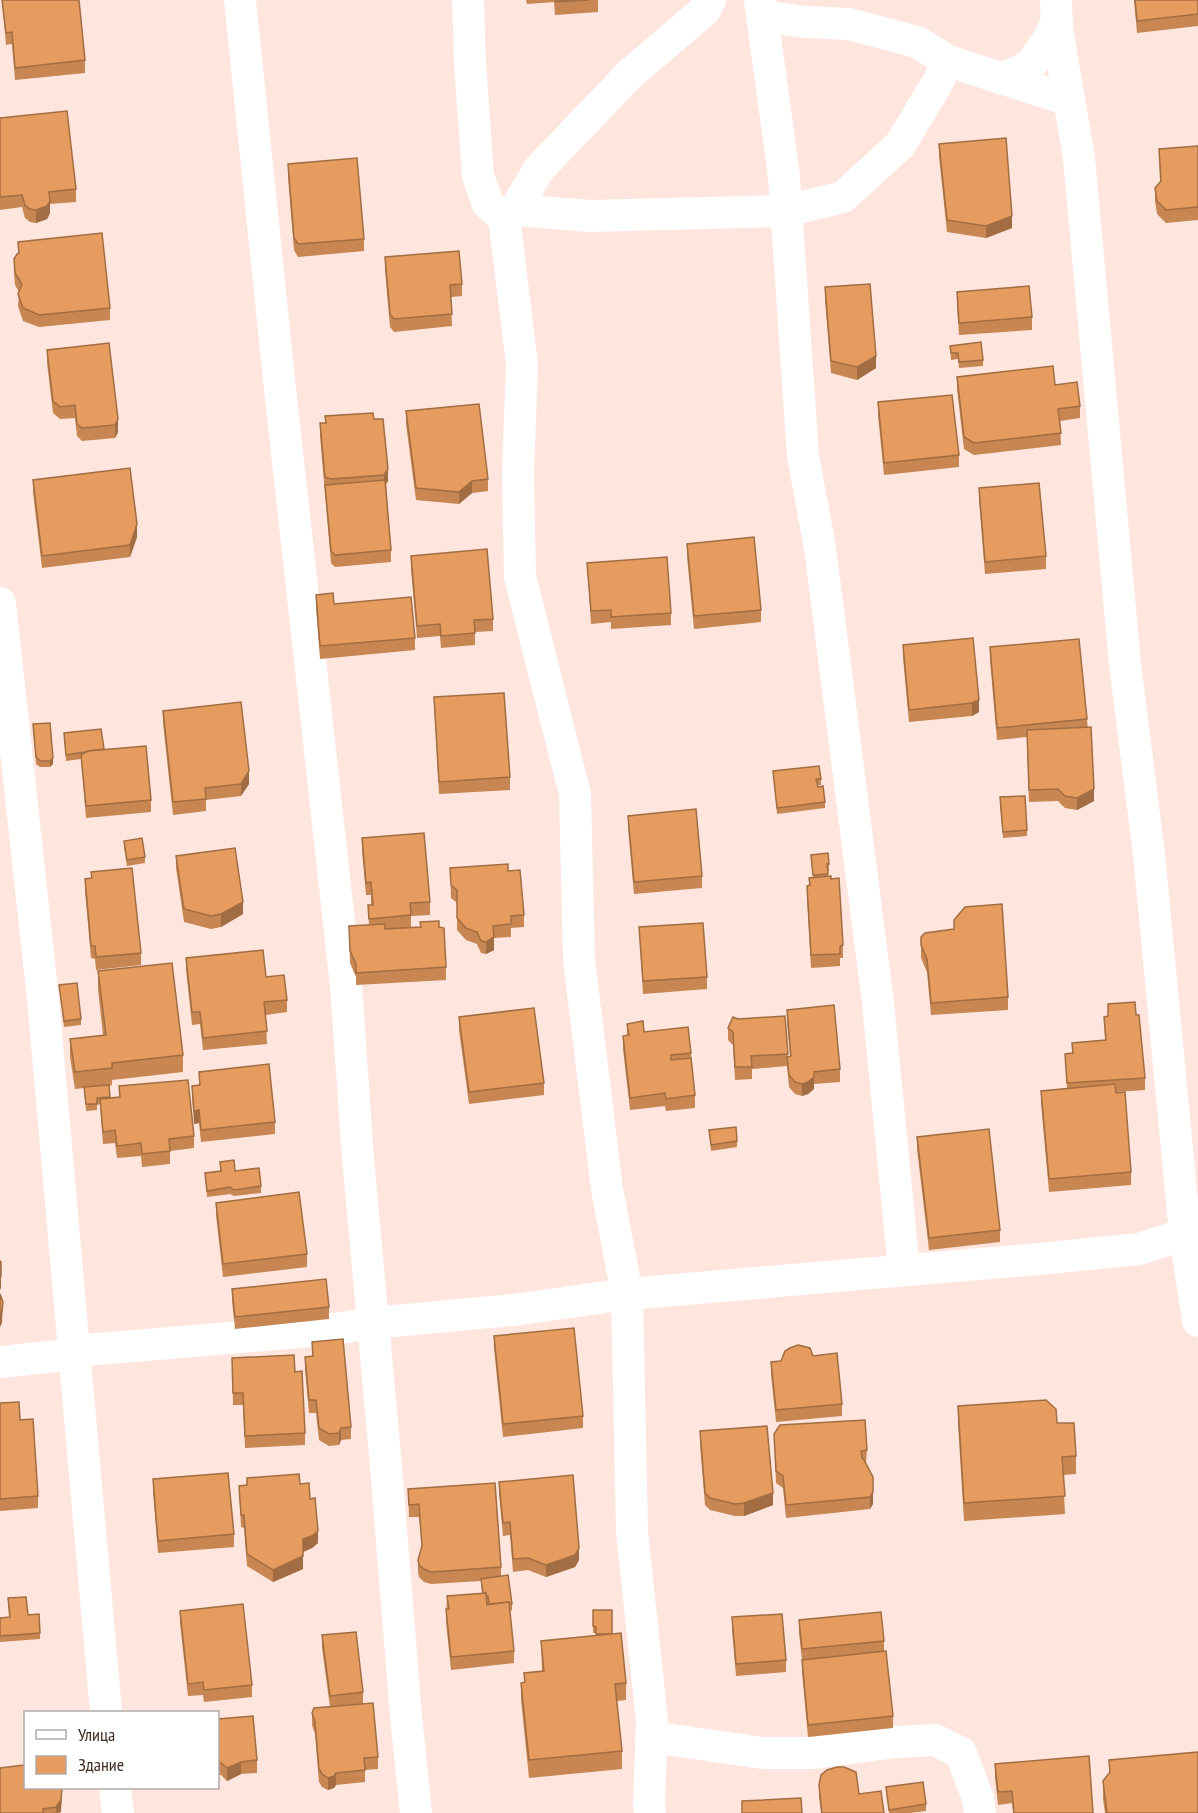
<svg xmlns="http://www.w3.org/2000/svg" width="1198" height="1813" viewBox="0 0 1198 1813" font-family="'PT Sans Narrow',sans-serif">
<rect width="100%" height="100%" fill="#fee5dd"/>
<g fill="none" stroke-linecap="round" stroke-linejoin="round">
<g stroke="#fff" stroke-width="32">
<path d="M240,0L280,389L346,986L358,1158L385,1455L406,1716L416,1813"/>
<path d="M468,0L470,63L478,176L488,204L504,218L522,364L518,473L520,577L575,794L579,960L607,1189L627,1294L632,1532L652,1721L649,1804L650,1813"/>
<path d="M760,0L784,177L803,456L820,548L878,1003L904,1270"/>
<path d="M1056,0L1057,29L1079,158L1125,664L1149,854L1185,1234L1198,1321"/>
<path d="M762,16L805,22L849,24L917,42L948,61L1069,100"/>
<path d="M1002,79L1030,66L1049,38L1057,21"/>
<path d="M515,210L590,216L786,211L843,197L900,145L939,80L948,61"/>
<path d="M504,218L515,210L539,169L630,74L705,10L710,0"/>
<path d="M0,603L43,999L106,1712"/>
<path d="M0,1362L57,1356L75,1351L335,1329L373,1323L513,1310L627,1294L1039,1259L1139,1249L1185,1234L1198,1232"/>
<path d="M651,1737L762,1753H813L896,1742L935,1740L961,1753L978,1799L980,1813"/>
<path d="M115,1788L118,1813"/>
</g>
</g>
<g fill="#c78652">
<path d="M2,0H79L85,60V73L15,80L12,44L6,45Z"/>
<path d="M526,0H598V12L555,15L554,2L527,4Z"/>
<path d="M1134,0H1198V26L1137,33Z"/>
<path d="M0,118L76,189V202L50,204V213L47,219L36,223L30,222L25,218L22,207L0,210Z"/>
<path d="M939,144L1012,228L986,238L947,232L939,156Z"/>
<path d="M1198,146V220L1166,223L1157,214L1155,201V188L1160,182L1159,149Z"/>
<path d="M288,164L364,239V251L298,257L294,250L288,177Z"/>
<path d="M18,242L110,308V320L39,327L23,321L18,306L19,292L15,285L14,272V259L18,254Z"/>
<path d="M385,257L462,284V296L451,297L452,326L394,332L390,327L385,270Z"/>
<path d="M825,287L876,368L857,380L831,373L825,300Z"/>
<path d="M957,292L1032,317V330L959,335L957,304Z"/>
<path d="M109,343L118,432L115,438L82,441L77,436L75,418L60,419L53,413L47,363V350Z"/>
<path d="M950,346L983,360V366L959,368L958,359L951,360Z"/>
<path d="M957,377L1055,385L1080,406V418L1060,421L1061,445L974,455L964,449L957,389Z"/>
<path d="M878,402L959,455V467L884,475L878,415Z"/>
<path d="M406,411L488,479V491L472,493L459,504L416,500L406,424Z"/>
<path d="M373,413L388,481L386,484L391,550V562L335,567L331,563L320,436V423H325V416Z"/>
<path d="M33,480L137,537L130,557L42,568L33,492Z"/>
<path d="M979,488L1046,556V569L985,574L979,500Z"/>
<path d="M687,544L761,610V622L694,629L687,556Z"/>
<path d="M411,556L493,619V631L475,632V645L441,648L440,636L417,638L411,569Z"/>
<path d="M587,563L671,613V625L611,629V622L591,624Z"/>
<path d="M316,595L334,604L415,638V650L320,659L316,607Z"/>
<path d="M973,638L979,712L972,716L909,722L903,658V645Z"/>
<path d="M990,647L1087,719L1094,801L1077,810L1065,808L1058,801L1029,802L1027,737L997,740L990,660Z"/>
<path d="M434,697L510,777V790L439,794Z"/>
<path d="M163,711L249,784L241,796L206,800V811L173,815L163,723Z"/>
<path d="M33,724L53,764L50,767H40L36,764Z"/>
<path d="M64,733L104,749L151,800V812L86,818L81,759L66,761Z"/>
<path d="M773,771L821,779V785H817L825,802V808L777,814Z"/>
<path d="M1000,804L1027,830V836L1003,838Z"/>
<path d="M628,816L702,876V888L634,894L628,828Z"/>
<path d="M362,838L430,902V915L411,916V927H420V922L439,927L446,967V980L356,985V977L350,963L349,926L369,925L368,905H371V895H366L362,850Z"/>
<path d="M124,841L145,857V863L127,866L124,847Z"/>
<path d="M811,855L829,864V871H827L828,876L843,945V958H840V966L811,968L807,898V886L809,885V878L813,877Z"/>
<path d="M176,856L243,914L221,927L211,929L184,922L176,868Z"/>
<path d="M450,868L508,871L524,915V927L511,928V937L494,938V950L486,954L481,953L477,944L466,940L457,930V903L451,898Z"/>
<path d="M91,872L141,953V965L96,970L95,959L91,958L85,891V879L91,878Z"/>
<path d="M639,927L707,977V989L643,994Z"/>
<path d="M921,945L1008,997V1010L931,1015L927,972L921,958Z"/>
<path d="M186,958L266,977L287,1000V1012L266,1015L267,1044L203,1050L200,1024L192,1025L186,970Z"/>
<path d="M98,971L183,1055V1072L112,1080V1085L109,1086L110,1098H119V1086L194,1136V1148L170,1151V1164L142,1167L141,1156L117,1158L115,1143L103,1144L100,1104L97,1105V1110L86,1111L84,1088L75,1089L70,1057V1039L103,1035L98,989Z"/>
<path d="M59,985L81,1019V1025L64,1027Z"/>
<path d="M1108,1004L1136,1015L1145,1078V1090L1116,1092L1131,1172V1185L1049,1192L1041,1103V1091L1067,1089L1065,1054L1072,1053V1043L1105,1040L1104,1017H1108Z"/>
<path d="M787,1010L840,1069V1082L814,1084V1089L808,1094L802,1096L795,1094L789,1087L787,1066L752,1069V1079L735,1080L733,1045L728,1040V1028L738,1019L785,1016L788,1057L790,1056L787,1022Z"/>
<path d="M459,1017L544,1083V1095L469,1104L459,1030Z"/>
<path d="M627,1024L691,1053L695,1095V1108L666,1111L665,1106L630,1110L623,1049V1036H627Z"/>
<path d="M199,1072L275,1122V1134L201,1142L199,1123L194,1124L192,1098V1086L199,1085Z"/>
<path d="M709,1130L737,1141V1147L711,1151Z"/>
<path d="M917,1137L1000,1230V1242L929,1250L917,1149Z"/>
<path d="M220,1162L261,1186V1193L234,1196L230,1194L207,1197L205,1173L220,1171Z"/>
<path d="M216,1203L307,1254V1267L223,1277L216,1215Z"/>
<path d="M232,1289L329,1307V1319L235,1329L232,1301Z"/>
<path d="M494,1336L583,1416V1428L503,1437L494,1348Z"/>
<path d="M312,1342L351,1427V1439L341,1440L339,1445L329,1446L319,1440L316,1413H309L305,1370V1357H312Z"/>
<path d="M813,1356L842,1404V1416L776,1422L771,1374V1362Z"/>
<path d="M232,1358L305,1433V1445L245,1448L243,1405H233Z"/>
<path d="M0,1403L20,1420L38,1496V1508L0,1511Z"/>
<path d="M958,1406L1076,1456V1474L1063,1475L1065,1514L964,1521L958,1424Z"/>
<path d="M700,1431L773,1505L744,1516H735L710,1510L705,1505L700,1444Z"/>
<path d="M774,1434L867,1450L866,1463L873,1504L870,1509L786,1518L783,1488L776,1483Z"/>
<path d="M153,1479L234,1534V1547L158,1553L153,1491Z"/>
<path d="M499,1482L579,1560L575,1567L546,1577L528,1570L513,1572L510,1535L503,1536L499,1494Z"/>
<path d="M300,1484L310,1499L318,1543L312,1548L303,1552V1569L273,1582L247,1566L244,1528L241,1527L239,1486Z"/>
<path d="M408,1489L501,1567V1576L512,1604V1610L510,1611L514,1651V1663L451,1670L446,1622L447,1596L482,1593L481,1581L431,1584L424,1582L419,1577L418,1572V1560L422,1548L419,1517H409Z"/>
<path d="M8,1598L28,1615L40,1633V1639L0,1642V1618H9Z"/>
<path d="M593,1610L612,1634L626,1683V1700L617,1701L622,1751V1769L529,1778L521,1700V1683L524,1682V1673L542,1671L541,1641L596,1636V1633H593Z"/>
<path d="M180,1611L252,1685V1697L204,1702L203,1695L188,1696L180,1623Z"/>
<path d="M732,1617L786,1660V1672L736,1676L732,1629Z"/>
<path d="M799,1620L884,1641V1651L893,1716V1728L808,1737L802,1672V1660L799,1633Z"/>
<path d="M322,1635L363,1692V1704L378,1757V1769L365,1770V1782L336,1785L334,1788L328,1790L322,1787L319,1782L315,1734L312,1725V1713L330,1707L322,1648Z"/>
<path d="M218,1719L257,1760V1773L241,1774L227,1781L221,1775H218Z"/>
<path d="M1109,1760L1198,1813H1105L1103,1799V1781L1109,1774Z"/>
<path d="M995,1764L1093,1813H1013L1012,1803L998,1805L995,1777Z"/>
<path d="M25,1771L62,1801L60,1813H0Z"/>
<path d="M819,1785L859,1794L884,1813H821L819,1797Z"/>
<path d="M886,1787L926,1804V1811L910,1813H889Z"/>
</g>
<g fill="#a26d42">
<path d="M50,201V213L47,219L36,223V210Z"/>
<path d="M1012,216V228L986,238V226Z"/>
<path d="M876,356V368L857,380V367Z"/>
<path d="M118,419V432L115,438V425Z"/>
<path d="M388,469V481L384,487V475Z"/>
<path d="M472,481V493L459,504V492Z"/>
<path d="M137,524V537L130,557V545Z"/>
<path d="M979,700V712L972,716V703Z"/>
<path d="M53,758V764L50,767V761Z"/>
<path d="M249,771V784L241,796V784Z"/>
<path d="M1094,789V801L1077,810V798Z"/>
<path d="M243,902V914L221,927V914Z"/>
<path d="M494,937V950L486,954V942Z"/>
<path d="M814,1077V1089L808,1094L802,1096V1084Z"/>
<path d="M199,1110V1123L194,1124V1111Z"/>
<path d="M1,1276V1288L0,1290V1278Z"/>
<path d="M3,1302L2,1323L0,1327V1315Z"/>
<path d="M341,1428V1440L339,1445V1433Z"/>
<path d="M873,1490V1504L870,1509V1497Z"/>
<path d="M773,1493V1505L744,1516V1503Z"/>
<path d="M318,1531V1543L312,1548L303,1552V1569L273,1582V1570L303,1539Z"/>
<path d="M579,1548V1560L575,1567L546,1577V1565Z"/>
<path d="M241,1762V1774L227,1781V1768Z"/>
<path d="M336,1773V1785L334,1788L328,1790V1778Z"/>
<path d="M62,1789L61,1812L56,1813V1807Z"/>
</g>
<g fill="#e79c5f" stroke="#a26d42" stroke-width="1.5">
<path d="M2,0H79L85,60L15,68L12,32L6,33Z"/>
<path d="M555,0H589L555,2Z"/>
<path d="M1135,0H1198V14L1137,21Z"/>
<path d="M67,111L76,189L49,192L50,201L47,206L36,210L30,209L25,205L22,195L0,197V118Z"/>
<path d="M1006,138L1012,216L986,226L947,220L939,144Z"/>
<path d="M1198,146V207L1166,210L1157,201L1155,188L1161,181L1159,149Z"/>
<path d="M357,158L364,239L298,244L294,238L288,164Z"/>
<path d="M102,233L110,308L39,315L23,308L18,294L22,284L15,273L14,259L17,254L19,253L18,242Z"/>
<path d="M459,251L462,284L450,285L452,314L394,319L390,314L385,257Z"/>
<path d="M870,284L876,356L857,367L831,361L825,287Z"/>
<path d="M1029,286L1032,317L959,323L957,292Z"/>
<path d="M981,342L983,360L959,362L958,353H951L950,346Z"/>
<path d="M109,343L118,419L115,425L82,428L77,424L75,405L60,407L53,401L47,350Z"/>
<path d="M1053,366L1055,385L1077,382L1080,406L1058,409L1061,433L974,443L964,437L957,377Z"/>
<path d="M952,395L959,455L884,463L878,402Z"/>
<path d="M479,404L488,479L472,481L459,492L416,488L406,411Z"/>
<path d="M373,413L374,419H383L388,469L384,475L331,479L325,477L320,423H326L325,416Z"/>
<path d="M130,468L137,524L130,545L42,556L33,480Z"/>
<path d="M385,480L391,550L335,555L331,551L325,485Z"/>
<path d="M1039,483L1046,556L985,562L979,488Z"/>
<path d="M754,537L761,610L694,616L687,544Z"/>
<path d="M487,549L493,619L474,620L475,633L441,636L440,624L417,626L411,556Z"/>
<path d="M667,557L671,613L611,617V610L591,611L587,563Z"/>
<path d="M333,593L334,604L411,597L415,638L320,646L316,595Z"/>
<path d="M973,638L979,700L972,703L909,710L903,645Z"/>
<path d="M1079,639L1087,719L997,728L990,647Z"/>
<path d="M504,693L510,777L439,782L434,697Z"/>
<path d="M241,702L249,771L241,784L205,788L206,799L173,802L163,711Z"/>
<path d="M50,723L53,758L50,761H40L36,757L33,724Z"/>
<path d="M1091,727L1094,789L1077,798L1065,796L1058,789L1029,790L1027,730Z"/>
<path d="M101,729L104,749L88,751L85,752L66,755L64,733Z"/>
<path d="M146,746L151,800L86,806L81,755L88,751Z"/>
<path d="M819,766L821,779H816L818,787L823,786L825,802L777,808L773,771Z"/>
<path d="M1025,796L1027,830L1003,832L1000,797Z"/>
<path d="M696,809L702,876L634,882L628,816Z"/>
<path d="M424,833L430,902L410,903L411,915L369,919L368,905H373L371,882L366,883L362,838Z"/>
<path d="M142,838L145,857L127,860L124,841Z"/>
<path d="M235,848L243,902L221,914L211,916L184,909L176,856Z"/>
<path d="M828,853L829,864H827L828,874L813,875L811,855Z"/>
<path d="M508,864V871L520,870L524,915L511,916V924L493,926L494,937L486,942L481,941L477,932L466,928L457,918V890L451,885L450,868Z"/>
<path d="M132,868L141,953L96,957L95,946H91L85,879L92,878L91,872Z"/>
<path d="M831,876V879L839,878L843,945L840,946V954L811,955L807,886L810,885L809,878Z"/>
<path d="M1002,904L1008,997L931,1003L927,959L921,945V937L925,933L954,929V920L965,907Z"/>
<path d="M439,921V927L444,928L446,967L356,973V964L350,951L349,926L385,924V929L421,927L420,922Z"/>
<path d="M703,923L707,977L643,981L639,927Z"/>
<path d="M263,950L266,977L284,975L287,1000L264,1002L267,1031L203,1038L200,1012H192L186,958Z"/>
<path d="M172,963L183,1055L112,1063V1068L75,1072L70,1039L106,1035L98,971Z"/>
<path d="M77,983L81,1019L64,1021L59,985Z"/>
<path d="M1135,1002L1136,1015H1139L1145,1078L1067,1083L1065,1054L1073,1053L1072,1043L1106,1040L1104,1017L1108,1016V1004Z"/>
<path d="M834,1005L840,1069L814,1072V1077L808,1082L802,1084L795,1082L789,1075L787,1057L791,1056L787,1010Z"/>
<path d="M534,1008L544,1083L469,1092L459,1017Z"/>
<path d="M785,1016L788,1054L751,1056L752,1067H735L733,1032L728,1028L733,1017L738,1019Z"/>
<path d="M643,1021L644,1032L688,1027L691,1053L671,1055V1060L691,1058L695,1095L666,1099L665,1093L630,1098L623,1036L629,1035L627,1024Z"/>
<path d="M269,1064L275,1122L201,1130L199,1110L194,1111L192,1086L200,1085L199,1072Z"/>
<path d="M188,1080L194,1136L169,1139L170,1151L142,1154L141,1143L117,1146L115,1130L103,1132L100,1099L120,1097L119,1086Z"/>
<path d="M1115,1084L1116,1093L1125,1092L1131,1172L1049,1179L1041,1091Z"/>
<path d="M109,1085L110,1097L97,1098V1104H86L84,1087Z"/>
<path d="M736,1127L737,1141L711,1145L709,1130Z"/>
<path d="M989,1129L1000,1230L929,1238L917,1137Z"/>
<path d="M234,1160L235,1171L259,1168L261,1186L234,1190L230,1187L207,1191L205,1173L221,1171L220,1162Z"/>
<path d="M299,1192L307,1254L223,1264L216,1203Z"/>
<path d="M0,1261L1,1262V1276L0,1278Z"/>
<path d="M326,1279L329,1307L235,1317L232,1289Z"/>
<path d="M0,1294L3,1302L2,1311L0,1315Z"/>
<path d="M574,1328L583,1416L503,1424L494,1336Z"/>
<path d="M343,1339L351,1427L341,1428L339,1433L329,1434L319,1428L316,1400H309L305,1357L313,1356L312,1342Z"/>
<path d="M798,1345L810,1348L813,1356L837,1353L842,1404L776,1410L771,1362L781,1361L785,1351L790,1348Z"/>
<path d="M294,1355L295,1372L302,1371L305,1433L245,1436L243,1393H233L232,1358Z"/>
<path d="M1046,1400L1056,1409L1057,1423H1074L1076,1456L1062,1457L1065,1496L964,1503L958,1406Z"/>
<path d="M19,1402L20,1420L33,1419L38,1496L0,1499V1403Z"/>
<path d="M865,1420L867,1450L861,1451L862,1458L864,1460L873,1477V1492L870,1497L786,1505L783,1476L776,1471L774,1434L780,1425Z"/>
<path d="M767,1426L773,1493L744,1503L735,1504L710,1498L705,1493L700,1431Z"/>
<path d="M228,1473L234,1534L158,1541L153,1479Z"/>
<path d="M299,1474L300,1484L309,1483L310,1499L315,1498L318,1531L312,1536L303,1539V1556L273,1570L247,1554L244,1515H241L239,1486L247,1485V1478Z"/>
<path d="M573,1475L579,1548L575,1555L546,1565L528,1558L513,1559L510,1522L503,1523L499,1482Z"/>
<path d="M495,1483L501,1567L431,1572L424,1569L419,1565L418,1560L422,1546L419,1504L409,1505L408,1489Z"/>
<path d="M508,1575L512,1604H510L509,1602L489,1604L488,1596H486V1593H483L481,1579Z"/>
<path d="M486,1593L487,1605L509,1602L514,1651L451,1657L446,1609H449L447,1596Z"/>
<path d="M26,1597L28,1615L39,1614L40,1633L0,1636V1618L10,1617L8,1598Z"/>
<path d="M243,1604L252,1685L204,1690L203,1682L188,1684L180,1611Z"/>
<path d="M593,1610H612V1634H596V1627L593,1626Z"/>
<path d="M881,1612L884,1641L802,1649L799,1620Z"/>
<path d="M782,1614L786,1660L736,1664L732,1617Z"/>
<path d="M356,1632L363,1692L330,1696L322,1635Z"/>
<path d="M621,1633L626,1683L615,1684L622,1751L529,1760L521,1683L525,1682L524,1673L544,1671L541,1641Z"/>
<path d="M886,1651L893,1716L808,1725L802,1660Z"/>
<path d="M373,1703L378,1757L364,1758L365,1770L336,1773L334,1776L328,1778L322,1774L319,1769L315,1722L312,1713L314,1708Z"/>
<path d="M253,1716L257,1760L241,1762L227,1768L221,1763H218V1719Z"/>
<path d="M1198,1752V1813H1107L1103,1781L1110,1772L1109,1760Z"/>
<path d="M1089,1756L1093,1813H1014L1012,1791L998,1792L995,1764Z"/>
<path d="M24,1765L26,1771V1788H62L61,1800L56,1807L43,1809V1813H0V1768Z"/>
<path d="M837,1767H844L856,1772L859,1794L881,1791L884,1813H822L819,1785L821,1775L827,1770Z"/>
<path d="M923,1782L926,1804L889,1810L886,1787Z"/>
<path d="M801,1798L802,1813H742V1801Z"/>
</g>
<rect x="24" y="1711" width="195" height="78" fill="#ffffff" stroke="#b3aaa7" stroke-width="1.5"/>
<rect x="36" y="1730" width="30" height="9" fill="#ffffff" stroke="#b3aaa7" stroke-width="1.5"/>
<text x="78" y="1741" font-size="18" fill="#422b23">Улица</text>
<rect x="36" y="1756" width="30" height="18" fill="#e79c5f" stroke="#b3aaa7" stroke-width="1.5"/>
<text x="78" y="1771" font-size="18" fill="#422b23">Здание</text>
</svg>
